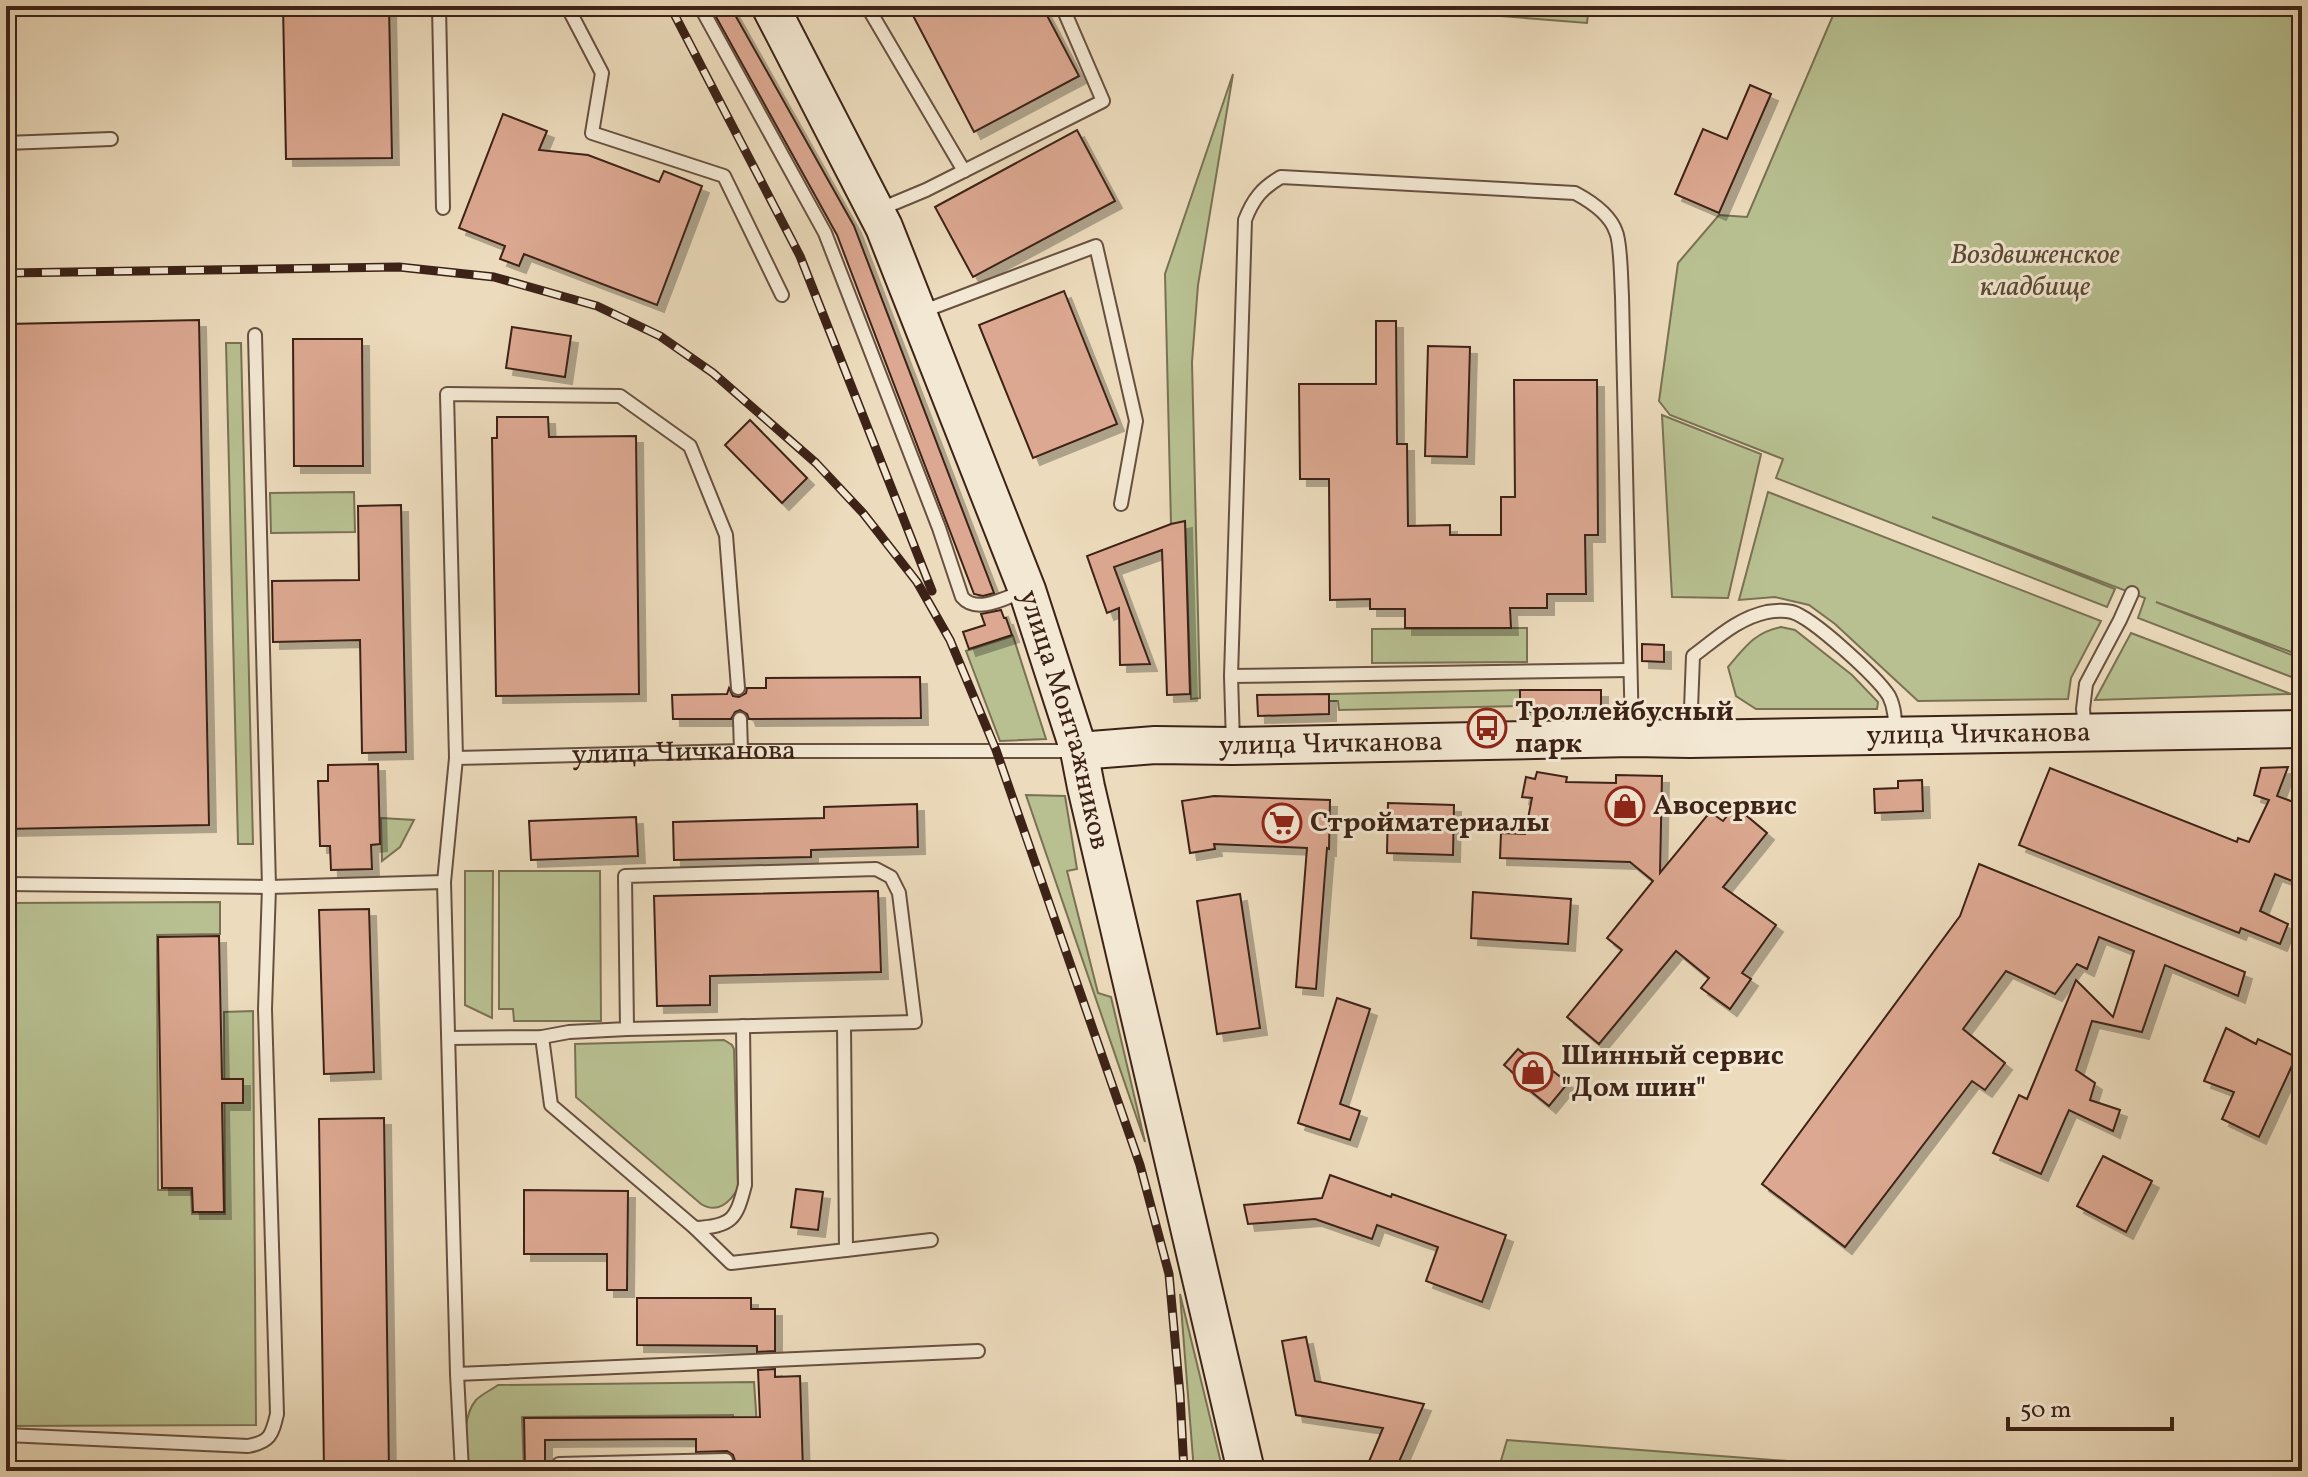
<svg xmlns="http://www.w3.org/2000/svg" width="2308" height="1477" viewBox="0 0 2308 1477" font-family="Vollkorn,serif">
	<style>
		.green { fill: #b8c091; stroke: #7a7154; stroke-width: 2 }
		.building { fill: #dca891; stroke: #3c2217; stroke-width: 2; filter: url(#shadow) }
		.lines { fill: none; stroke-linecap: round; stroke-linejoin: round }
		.service-casing { stroke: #685040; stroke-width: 16 }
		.secondary-casing { stroke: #3c2217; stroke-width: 40 }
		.service { stroke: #f3e8d3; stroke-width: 12 }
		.secondary { stroke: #f3e8d3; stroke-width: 36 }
		.rail-casing { stroke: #3c2217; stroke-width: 9 }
		.rail { stroke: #f3e8d3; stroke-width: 6; stroke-dasharray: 18; stroke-linecap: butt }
		.labels { text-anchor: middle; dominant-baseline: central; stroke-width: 6; stroke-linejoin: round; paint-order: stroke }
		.park-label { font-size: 28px; font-style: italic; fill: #5b4a36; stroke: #f3e8d3 }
		.poi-label { font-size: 28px; font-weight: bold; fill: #3c2217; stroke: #f3e8d3; text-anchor: start }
		.street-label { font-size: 28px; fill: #3c2217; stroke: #f3e8d3 }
	</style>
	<defs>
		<filter id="shadow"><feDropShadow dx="7" dy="7" stdDeviation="0" flood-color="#0004"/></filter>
	</defs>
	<rect width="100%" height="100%" fill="#ecdbbc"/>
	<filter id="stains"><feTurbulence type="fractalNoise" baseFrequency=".0025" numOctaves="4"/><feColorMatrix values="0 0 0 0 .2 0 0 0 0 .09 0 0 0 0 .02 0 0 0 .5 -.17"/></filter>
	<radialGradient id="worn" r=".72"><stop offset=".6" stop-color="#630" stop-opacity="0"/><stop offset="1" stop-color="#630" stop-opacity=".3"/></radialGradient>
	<g class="green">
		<polygon points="1376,6 1589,6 1587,23"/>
		<polygon points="1837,6 2302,6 2302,656 2156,602 2302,659 2302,681 2138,618 2145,598 1932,517 2115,589 2107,607 1776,478 1783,459 1670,415 1659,401 1678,263 1719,215 1747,217"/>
		<polygon points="1233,74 1198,285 1192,362 1200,698 1191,699 1185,522 1171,524 1165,274"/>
		<polygon points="226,343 241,343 253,844 238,844"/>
		<polygon points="1662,415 1761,454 1728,598 1672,597"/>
		<polygon points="354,492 355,532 271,533 270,493"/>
		<polygon points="1768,492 2101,621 2071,678 2068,699 1918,701 1835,624 1809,605 1775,597 1739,600"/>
		<path d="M1781,627L1795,630L1852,675L1878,702L1877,709H1756L1736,696L1728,667C1745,647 1755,632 1781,627Z"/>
		<polygon points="1527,628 1527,662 1372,663 1372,629"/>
		<polygon points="2131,633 2291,694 2095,700"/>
		<polygon points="1013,636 1046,739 1000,741 966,651"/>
		<polygon points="1520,690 1520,706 1339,710 1338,701 1329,701 1329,694"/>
		<polygon points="1026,795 1065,796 1077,869 1067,871 1098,993 1111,997 1145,1142"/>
		<polygon points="381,818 414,820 400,847 382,861"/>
		<polygon points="465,871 493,871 492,1018 465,1005"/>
		<polygon points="499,871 600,871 601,1021 514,1021 513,1009 499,1009"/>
		<polygon points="220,902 220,934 157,935 158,1190 191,1190 192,1214 225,1214 224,1012 253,1011 256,1425 6,1426 6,903"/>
		<path d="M724,1040L732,1045L734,1049L738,1188C730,1203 717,1214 701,1204L576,1097L575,1044Z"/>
		<polygon points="1180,1294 1223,1471 1194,1471"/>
		<path d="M754,1382L760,1470H735L733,1415L522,1417L524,1471H466C466,1449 461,1418 476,1400C482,1394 491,1390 498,1385Z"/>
		<polygon points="1507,1440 1840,1465 1840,1471 1498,1471"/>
	</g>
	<g class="building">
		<polygon points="283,6 389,6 392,158 286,159"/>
		<polygon points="710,6 730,6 854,226 994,593 983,596 974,594 837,235"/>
		<polygon points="908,6 1042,6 1079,76 974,132"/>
		<polygon points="1750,85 1771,94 1719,213 1675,194 1703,129 1727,139"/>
		<polygon points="503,114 547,131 539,150 588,155 659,182 664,171 702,186 657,305 524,254 519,266 500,259 505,246 459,228"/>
		<polygon points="1077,130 1115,201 973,277 935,207"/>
		<polygon points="1064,291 1117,424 1033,458 979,325"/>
		<polygon points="199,320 209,825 6,829 6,324"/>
		<polygon points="1376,321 1396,321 1397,444 1407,444 1408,526 1450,525 1450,535 1501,535 1501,497 1515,497 1514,380 1597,380 1598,535 1585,535 1586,594 1547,594 1547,608 1510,608 1511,628 1405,628 1405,609 1370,609 1370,599 1330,600 1329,479 1300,479 1299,384 1376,384"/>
		<polygon points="512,327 571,336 565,377 506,368"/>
		<polygon points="293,339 362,339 363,466 294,466"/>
		<polygon points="1428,346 1470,347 1467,457 1425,456"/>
		<polygon points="497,417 548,417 549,437 636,436 639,694 496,696 492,438 497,438"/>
		<polygon points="750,420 807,478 782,503 725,445"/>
		<polygon points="401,505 406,752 362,753 360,640 273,642 272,581 359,580 358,506"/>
		<polygon points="1185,521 1190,694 1167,695 1162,550 1114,567 1150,664 1120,665 1119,608 1107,613 1087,556 1171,524"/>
		<polygon points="1001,610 1004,618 1006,618 1012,635 969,649 963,632 985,625 981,614"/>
		<polygon points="1642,644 1664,645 1664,662 1642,661"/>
		<polygon points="920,677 921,718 749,719 747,714 740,710 735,712 731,719 673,719 672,695 727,694 729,688 733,696 739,697 746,693 747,688 766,688 766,678"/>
		<rect x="1520" y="690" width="81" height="22"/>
		<polygon points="1329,694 1329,714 1258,716 1257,695"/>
		<polygon points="378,764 380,844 371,845 372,869 331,870 330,846 320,846 318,781 328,781 328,765"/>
		<polygon points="2288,767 2277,796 2302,805 2302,885 2275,874 2260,911 2288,924 2280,944 2241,928 2239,933 2019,845 2050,768 2237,842 2238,838 2249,842 2269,800 2254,795 2261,768"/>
		<polygon points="1537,772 1567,777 1566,782 1616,783 1616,775 1662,776 1660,873 1710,812 1723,821 1735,806 1767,833 1723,887 1776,925 1742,973 1751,979 1730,1009 1701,988 1709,978 1676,951 1599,1044 1567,1017 1622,950 1607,938 1653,881 1630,862 1500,858 1501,833 1525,834 1532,798 1522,797 1526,777 1535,779"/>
		<polygon points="1922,780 1923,811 1875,813 1874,789 1898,788 1898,781"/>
		<polygon points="1214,796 1330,800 1329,849 1327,848 1316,989 1296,987 1307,848 1214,844 1215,849 1190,853 1182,801"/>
		<polygon points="1388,803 1454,805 1453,855 1387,853"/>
		<polygon points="917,804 918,847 811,850 811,857 674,860 673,822 824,818 824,807"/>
		<polygon points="636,817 638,856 531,860 529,821"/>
		<polygon points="1979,864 2245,972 2238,996 2165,965 2142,1032 2092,1021 2076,1070 2095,1083 2090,1100 2120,1110 2113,1131 2069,1110 2041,1174 1993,1153 2019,1095 2027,1099 2076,980 2113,1017 2134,951 2099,937 2087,969 2077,964 2055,994 2006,971 1963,1029 2005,1063 1985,1090 1972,1081 1845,1247 1762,1184 1960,916"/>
		<polygon points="878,891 881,972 710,976 710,1005 657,1006 654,896"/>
		<polygon points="1473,892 1571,899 1568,944 1471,938"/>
		<polygon points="1240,894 1260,1028 1217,1034 1197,901"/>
		<polygon points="369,909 374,1072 324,1074 319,910"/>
		<polygon points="219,936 222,1079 243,1079 243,1103 222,1103 224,1212 193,1212 192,1188 162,1188 158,937"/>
		<polygon points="1337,998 1370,1009 1340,1104 1360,1111 1350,1140 1298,1123"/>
		<polygon points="2226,1028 2256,1044 2258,1039 2296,1057 2259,1137 2222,1119 2234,1092 2204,1081"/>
		<polygon points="1518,1049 1536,1064 1539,1060 1568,1083 1549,1106 1518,1081 1520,1079 1504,1065"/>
		<polygon points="384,1118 389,1471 324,1471 319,1119"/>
		<polygon points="2103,1156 2152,1181 2126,1232 2077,1206"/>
		<polygon points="1330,1175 1391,1197 1392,1194 1506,1235 1482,1302 1426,1281 1438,1247 1377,1225 1372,1239 1315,1219 1248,1224 1244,1205 1322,1198"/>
		<polygon points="796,1189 823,1192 818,1230 791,1227"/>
		<polygon points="524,1190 628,1191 627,1290 607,1290 607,1254 524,1254"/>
		<polygon points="637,1298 751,1298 751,1309 775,1309 775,1351 757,1352 757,1346 637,1345"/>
		<polygon points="1306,1337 1315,1381 1424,1404 1395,1471 1365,1471 1383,1428 1296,1415 1282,1341"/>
		<polygon points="775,1369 775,1377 800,1376 803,1471 696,1471 727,1469 731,1467 735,1461 733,1455 727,1451 696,1452 696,1439 545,1440 545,1471 525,1471 524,1418 760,1417 758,1370"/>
	</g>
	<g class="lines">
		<defs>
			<g id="service">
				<polyline points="439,6 443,208"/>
				<polyline points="567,6 602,73 592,133 724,176 782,295"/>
				<path d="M700,6L825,233L939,528L962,597C977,615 1006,597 1024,591"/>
				<polyline points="867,6 964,171"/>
				<polyline points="6,143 111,139"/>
				<polyline points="878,210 926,190 1103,101 1062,6"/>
				<polyline points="921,312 1096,246 1136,421 1121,504"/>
				<polyline points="1231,676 1630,670"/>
				<polyline points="740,719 741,751"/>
				<polyline points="2085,729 2083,709 2086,684 2120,620 2132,593"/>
				<path d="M1690,735L1693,656C1716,639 1738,618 1767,612C1773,611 1785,610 1792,612C1813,618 1877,677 1889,696C1895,708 1895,720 1895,732"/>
				<path d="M1233,744L1231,676L1245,220C1253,199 1262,188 1281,177L1575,193C1590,201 1610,214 1616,232C1621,243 1621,281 1622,296L1632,734"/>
				<path id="s1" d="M456,758L741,751H1077"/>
				<polyline points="6,884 269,887 444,882"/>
				<path d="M542,1037L551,1105L695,1228C732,1226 736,1220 745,1185L743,1026"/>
				<polyline points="449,1038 542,1037 569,1032 627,1029 915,1022 899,893 891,877 876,869 625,876 627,1029"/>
				<polyline points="695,1228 731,1263 846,1250 844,1024"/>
				<polyline points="846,1250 931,1240"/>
				<polyline points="457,1374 978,1351"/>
				<path d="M6,1435L248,1446C270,1442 272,1435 277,1414L265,1009L269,887L255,335"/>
				<polyline points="559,1464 726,1460"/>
				<polyline points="462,1471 457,1374 444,882 456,758 447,394 620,396 690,446 726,535 738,688"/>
			</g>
			<g id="secondary">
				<path id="s2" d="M770,6L884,227L1027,590L1079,751L1086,787L1246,1471"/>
				<path id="s3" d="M1079,751L1155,745L1233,746L1632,738L1690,739L2302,729"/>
			</g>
		</defs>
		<use href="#service" class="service-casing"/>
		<use href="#secondary" class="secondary-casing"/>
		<use href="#service" class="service"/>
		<use href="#secondary" class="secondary"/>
		<defs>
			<g id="rail">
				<polyline points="670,6 800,256 932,591"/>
				<polyline points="6,273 399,267 494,277 597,306 660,336 713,373 816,463 863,513 917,582 950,640 996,750 1140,1165 1169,1274 1180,1395 1184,1471"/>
			</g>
		</defs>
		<use href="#rail" class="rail-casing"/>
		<use href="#rail" class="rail"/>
	</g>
	<defs>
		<symbol id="bus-ring" viewBox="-11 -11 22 22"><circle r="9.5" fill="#f3e8d3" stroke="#8f2418" stroke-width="1.5"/><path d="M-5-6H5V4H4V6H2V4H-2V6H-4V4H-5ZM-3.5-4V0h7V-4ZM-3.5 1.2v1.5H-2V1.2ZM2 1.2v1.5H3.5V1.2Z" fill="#8f2418"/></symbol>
		<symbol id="shop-ring" viewBox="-11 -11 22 22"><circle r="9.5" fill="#f3e8d3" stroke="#8f2418" stroke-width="1.5"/><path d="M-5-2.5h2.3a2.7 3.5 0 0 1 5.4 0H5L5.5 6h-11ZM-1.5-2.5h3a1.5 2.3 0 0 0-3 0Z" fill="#8f2418"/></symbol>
		<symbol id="supermarket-ring" viewBox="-11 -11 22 22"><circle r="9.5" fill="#f3e8d3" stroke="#8f2418" stroke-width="1.5"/><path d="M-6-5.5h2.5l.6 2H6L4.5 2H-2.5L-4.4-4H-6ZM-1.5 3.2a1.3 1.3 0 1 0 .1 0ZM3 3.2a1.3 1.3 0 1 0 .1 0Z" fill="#8f2418"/></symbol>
	</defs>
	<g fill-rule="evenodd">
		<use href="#bus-ring" x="1465" y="706" width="44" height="44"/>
		<use href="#shop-ring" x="1603" y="784" width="44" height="44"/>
		<use href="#supermarket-ring" x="1260" y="801" width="44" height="44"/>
		<use href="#shop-ring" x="1511" y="1050" width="44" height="44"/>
	</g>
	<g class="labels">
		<g class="park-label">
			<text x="2035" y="255">Воздвиженское<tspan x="2035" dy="32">кладбище</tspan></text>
		</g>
		<g class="poi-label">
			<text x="1515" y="712">Троллейбусный<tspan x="1515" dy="32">парк</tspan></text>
			<text x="1653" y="806">Авосервис</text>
			<text x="1310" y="823">Стройматериалы</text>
			<text x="1561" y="1056">Шинный сервис<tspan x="1561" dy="32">"Дом шин"</tspan></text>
		</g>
		<g class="street-label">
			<text stroke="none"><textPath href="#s2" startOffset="774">улица Монтажников</textPath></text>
			<text stroke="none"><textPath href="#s3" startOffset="900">улица Чичканова</textPath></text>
			<text stroke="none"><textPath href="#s3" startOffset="252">улица Чичканова</textPath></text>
			<text stroke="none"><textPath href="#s1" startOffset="228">улица Чичканова</textPath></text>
		</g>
	</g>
	<rect width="2308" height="1477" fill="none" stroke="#ecdbbc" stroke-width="32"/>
	<rect x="8" y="8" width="2292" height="1461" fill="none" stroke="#3c2217" stroke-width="4"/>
	<rect x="16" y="16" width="2276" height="1445" fill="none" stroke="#3c2217" stroke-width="2"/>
	<path d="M2008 1417v12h164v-12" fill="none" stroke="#3c2217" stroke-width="4"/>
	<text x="2020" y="1417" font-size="24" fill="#3c2217" stroke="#f3e8d3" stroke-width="6" paint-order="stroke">50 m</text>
	<rect width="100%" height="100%" filter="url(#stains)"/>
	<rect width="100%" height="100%" fill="url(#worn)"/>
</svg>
